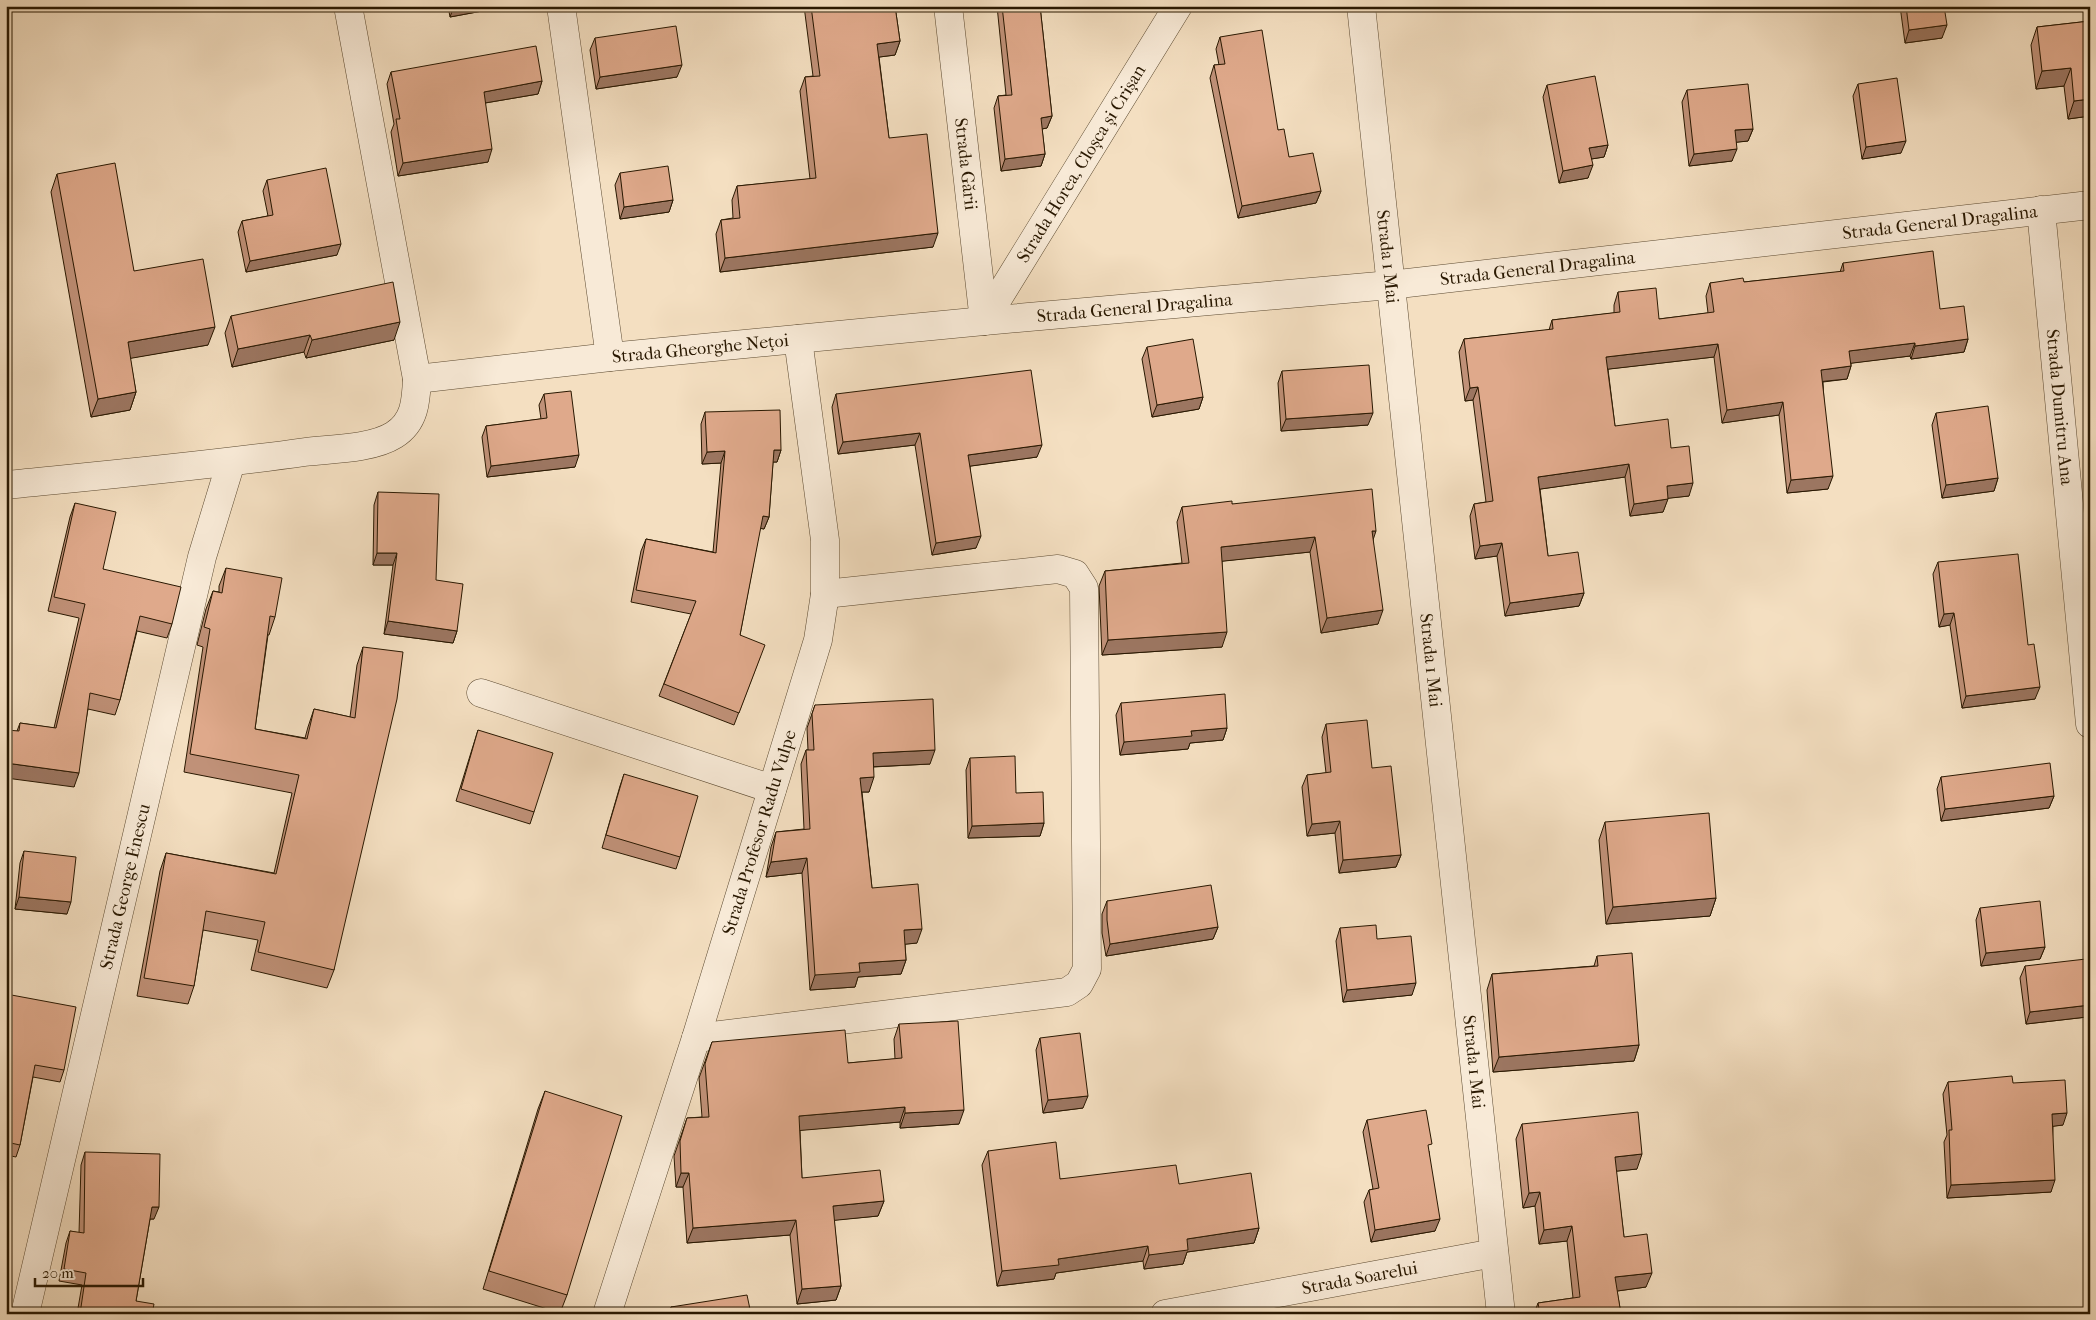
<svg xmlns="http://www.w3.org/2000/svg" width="2096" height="1320" viewBox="0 0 2096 1320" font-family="'IM FELL French Canon',serif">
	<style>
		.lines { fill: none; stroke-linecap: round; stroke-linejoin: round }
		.minor-casing { stroke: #5c4a31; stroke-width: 29 }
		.minor { stroke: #f8ead7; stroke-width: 28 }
		.wall { fill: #c09178; stroke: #291801 }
		.shaded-wall { fill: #9c7661; stroke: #291801 }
		.building { fill: #dfa98b; stroke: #291801 }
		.labels { text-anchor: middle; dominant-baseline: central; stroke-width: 5; stroke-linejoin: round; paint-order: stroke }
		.street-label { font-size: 18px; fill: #291801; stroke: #f8ead7 }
	</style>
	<rect width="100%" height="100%" fill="#f4dfc1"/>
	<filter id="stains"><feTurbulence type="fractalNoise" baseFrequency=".004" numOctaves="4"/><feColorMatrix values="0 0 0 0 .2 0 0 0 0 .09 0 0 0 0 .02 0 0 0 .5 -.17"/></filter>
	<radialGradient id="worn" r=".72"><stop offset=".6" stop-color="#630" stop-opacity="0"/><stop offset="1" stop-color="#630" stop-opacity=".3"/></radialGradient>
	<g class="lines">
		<defs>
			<g id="minor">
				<polyline points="561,6 610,357"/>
				<path id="s1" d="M948,6L984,321"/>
				<path id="s2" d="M1361,6L1501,1314"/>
				<path id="s3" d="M2041,210L2090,724"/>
				<path id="s4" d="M984,321L1178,6"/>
				<path id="s5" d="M417,379L610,357L984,321L1390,285L2090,205"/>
				<path d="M6,485C106,475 206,466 305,452C330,449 372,449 394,435C415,422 416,401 417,379L348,6"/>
				<polyline points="481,693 772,789"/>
				<polyline points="696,1038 1067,992 1079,984 1087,969 1084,588 1075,574 1058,569 825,594"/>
				<path id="s6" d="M25,1314L202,557L231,462"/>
				<path id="s7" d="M607,1314L696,1038L818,640L825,594V540L798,339"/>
				<path id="s8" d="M1165,1314L1494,1253"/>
			</g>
		</defs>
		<use href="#minor" class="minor-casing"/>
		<use href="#minor" class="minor"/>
	</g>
	<g class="wall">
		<polygon points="448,6 509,6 450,17"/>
		<polygon points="804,6 895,6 900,41 895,55 879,57 889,138 933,247 720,272 716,234 721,220 733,218 732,200 737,186 810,179 800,91 805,77 813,76"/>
		<polygon points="997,6 1040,6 1052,116 1047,128 1042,129 1045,154 1041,166 1001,171 994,108 998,96 1006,95"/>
		<polygon points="1900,6 1944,6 1942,38 1905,43"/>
		<polygon points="2090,21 2090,116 2068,119 2064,86 2036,89 2031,45 2037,27"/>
		<polygon points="1220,37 1278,130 1289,157 1321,191 1316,203 1238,218 1210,78 1214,65 1219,65 1216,49"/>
		<polygon points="595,38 677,77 596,89 590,50"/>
		<polygon points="391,72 542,81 538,94 485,103 488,162 398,176 391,132 394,124 387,84"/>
		<polygon points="1858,84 1901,153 1862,159 1853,96"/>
		<polygon points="1547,85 1608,145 1604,157 1591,159 1588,178 1559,183 1543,97"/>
		<polygon points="1687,90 1753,129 1748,141 1736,142 1732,161 1689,166 1682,102"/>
		<polygon points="620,173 673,200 669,212 620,219 615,185"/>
		<polygon points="57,174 134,271 208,345 130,358 136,392 130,410 91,417 51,192"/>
		<polygon points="267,180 337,255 246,272 238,232 242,221 268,216 263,191"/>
		<polygon points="1843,263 1940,309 1968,339 1964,352 1911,359 1910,356 1851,363 1851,366 1847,379 1823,382 1828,489 1787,493 1779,415 1722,423 1714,357 1608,369 1615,426 1671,448 1689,496 1668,498 1663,512 1630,516 1625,477 1540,489 1548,556 1584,593 1579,606 1505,616 1497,556 1475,559 1470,516 1474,504 1486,502 1473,400 1465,401 1459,352 1464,339 1549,330 1552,320 1614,313 1614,305 1618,292 1659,319 1708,313 1706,296 1710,283 1744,282 1840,272"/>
		<polygon points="231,316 394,340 306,358 304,352 232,367 225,333"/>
		<polygon points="1147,347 1203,397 1199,409 1152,417 1142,359"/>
		<polygon points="1282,371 1368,425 1281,431 1278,383"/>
		<polygon points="544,394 575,467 487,477 482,437 486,426 541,419 539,405"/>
		<polygon points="836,394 1037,457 970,466 976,548 932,555 915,445 838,454 832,407"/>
		<polygon points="705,412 781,450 777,462 773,462 769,517 764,529 760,528 740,635 760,657 734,725 659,696 691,614 631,602 641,551 646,539 713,552 721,463 702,464 701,424"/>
		<polygon points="1936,413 1998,478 1994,491 1942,498 1932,425"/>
		<polygon points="378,492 457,631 453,643 384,634 393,565 373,565 374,505"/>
		<polygon points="75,503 103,569 172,624 167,638 137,631 120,700 115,715 88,709 74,787 17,731 20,723 54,728 79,618 48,611 70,517"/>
		<polygon points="1232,504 1373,539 1378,624 1321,633 1310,552 1222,561 1222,647 1102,655 1099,586 1105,571 1182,563 1177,522 1182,507"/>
		<polygon points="1938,562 2028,645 2035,699 1962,708 1950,625 1939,627 1933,574"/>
		<polygon points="226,568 275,617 269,635 268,635 255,729 305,738 308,727 314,709 350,717 357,665 363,647 334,970 327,988 251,970 258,940 203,930 194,986 188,1004 137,996 160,871 166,853 274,873 292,793 184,772 203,647 197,645 206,609 213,591 219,592 219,586"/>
		<polygon points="1121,703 1227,728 1223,740 1190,743 1188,749 1120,755 1116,715"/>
		<polygon points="815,705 930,764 873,767 869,792 862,792 872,888 917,943 905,944 906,960 901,974 858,977 855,987 810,990 802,873 766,877 771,847 776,832 804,829 801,764 806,750 808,750 807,728"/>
		<polygon points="1326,724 1372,768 1401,855 1396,867 1339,873 1335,833 1307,836 1302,787 1307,775 1326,773 1322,737"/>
		<polygon points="478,730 534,812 530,824 456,801"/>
		<polygon points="970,758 1016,793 1044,823 1040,836 968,838 966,770"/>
		<polygon points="624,774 680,857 676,869 602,848 620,786"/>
		<polygon points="1941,777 2054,796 2049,808 1941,821 1937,789"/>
		<polygon points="1605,822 1716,898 1710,916 1606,924 1599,840"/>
		<polygon points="24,851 67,914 15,909 20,863"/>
		<polygon points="1107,901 1218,927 1213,939 1106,956 1102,933 1102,914"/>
		<polygon points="1980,908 2045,947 2040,959 1981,966 1976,920"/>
		<polygon points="1340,928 1377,939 1412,995 1343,1002 1336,941"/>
		<polygon points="1597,956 1639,1045 1634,1061 1493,1072 1487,990 1492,974 1594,966"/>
		<polygon points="2025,966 2090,988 2090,1010 2087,1017 2026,1024 2020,978"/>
		<polygon points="6,994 64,1070 60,1082 33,1077 20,1145 16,1157 6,1155"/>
		<polygon points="899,1024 959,1124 900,1128 900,1122 800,1130 802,1178 884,1201 878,1216 834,1220 841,1286 836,1300 797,1304 790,1235 687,1243 683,1187 676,1187 674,1156 687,1118 702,1117 699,1078 712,1042 848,1063 895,1059 894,1039"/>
		<polygon points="1040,1038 1083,1108 1043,1113 1036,1050"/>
		<polygon points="1948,1082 2013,1083 2063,1125 2053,1126 2051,1192 1947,1198 1944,1142 1947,1135 1943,1094"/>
		<polygon points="545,1091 567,1295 560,1313 483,1289 538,1109"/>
		<polygon points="1367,1120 1429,1151 1435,1231 1371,1242 1364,1202 1369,1190 1373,1189 1363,1132"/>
		<polygon points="1522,1124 1637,1169 1616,1171 1624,1237 1646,1287 1617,1291 1621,1314 1534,1314 1538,1303 1573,1298 1567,1241 1539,1244 1535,1206 1523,1208 1516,1139"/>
		<polygon points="988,1151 1060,1179 1179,1184 1259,1228 1254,1243 1187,1252 1183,1264 1144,1269 1143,1261 1056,1273 1054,1279 997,1286 982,1165"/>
		<polygon points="85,1152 154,1219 150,1219 136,1301 152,1314 77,1314 82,1285 59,1281 66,1243 70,1231 79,1233 81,1165"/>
		<polygon points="671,1307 751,1314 668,1314"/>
	</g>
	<g class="shaded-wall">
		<polygon points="383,6 392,6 382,8"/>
		<polygon points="454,6 509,6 450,17"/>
		<polygon points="1947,25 1942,38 1905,43 1909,30"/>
		<polygon points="900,41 895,55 872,58 877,44"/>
		<polygon points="682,65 677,77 596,89 600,77"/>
		<polygon points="2071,68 2064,86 2036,89 2042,71"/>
		<polygon points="542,81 538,94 479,104 484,92"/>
		<polygon points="2090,99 2090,116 2068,119 2074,101"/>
		<polygon points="1052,116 1047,128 1036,130 1041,118"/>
		<polygon points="1753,129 1748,141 1730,143 1735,130"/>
		<polygon points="1906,141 1901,153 1862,159 1866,147"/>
		<polygon points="1608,145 1604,157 1585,160 1589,148"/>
		<polygon points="492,149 488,162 398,176 403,163"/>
		<polygon points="1737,149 1732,161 1689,166 1694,154"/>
		<polygon points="1045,154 1041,166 1001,171 1005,159"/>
		<polygon points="1593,165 1588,178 1559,183 1563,171"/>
		<polygon points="1321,191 1316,203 1238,218 1242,206"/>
		<polygon points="673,200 669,212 620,219 624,207"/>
		<polygon points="938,233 933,247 720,272 725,258"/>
		<polygon points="341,244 337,255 246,272 250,261"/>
		<polygon points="400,322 394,340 306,358 312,340"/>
		<polygon points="215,327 208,345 121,360 128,342"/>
		<polygon points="310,335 304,352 232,367 238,349"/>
		<polygon points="1968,339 1964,352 1911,359 1915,346"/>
		<polygon points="1915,343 1910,356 1845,364 1849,351"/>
		<polygon points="1718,344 1714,357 1601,370 1606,357"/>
		<polygon points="1851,366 1847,379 1817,382 1821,370"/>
		<polygon points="1478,387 1473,400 1465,401 1470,388"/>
		<polygon points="136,392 130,410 91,417 98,399"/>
		<polygon points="1203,397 1199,409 1152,417 1157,405"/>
		<polygon points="1783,402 1779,415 1722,423 1727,410"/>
		<polygon points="1373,413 1368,425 1281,431 1286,419"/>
		<polygon points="920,433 915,445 838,454 843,442"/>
		<polygon points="1042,445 1037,457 964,467 968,455"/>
		<polygon points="774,450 781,450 777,462 770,462"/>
		<polygon points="725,451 721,463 702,464 707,452"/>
		<polygon points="579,455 575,467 487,477 491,466"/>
		<polygon points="1629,464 1625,477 1534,490 1538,477"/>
		<polygon points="1833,476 1828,489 1787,493 1791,480"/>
		<polygon points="1998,478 1994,491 1942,498 1946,485"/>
		<polygon points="1693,483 1689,496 1662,499 1667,486"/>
		<polygon points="1668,499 1663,512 1630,516 1634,504"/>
		<polygon points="763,516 769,517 764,529 758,528"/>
		<polygon points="1372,531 1376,531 1371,546"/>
		<polygon points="981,536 976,548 932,555 936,543"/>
		<polygon points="1315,537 1310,552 1215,562 1221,547"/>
		<polygon points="1502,543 1497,556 1475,559 1480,546"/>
		<polygon points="377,553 397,553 393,565 373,565"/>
		<polygon points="1584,593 1579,606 1505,616 1510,603"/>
		<polygon points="1383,610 1378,624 1321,633 1327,618"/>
		<polygon points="1954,613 1950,625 1939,627 1944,614"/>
		<polygon points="388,621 457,631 453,643 384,634"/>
		<polygon points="1227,632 1222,647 1102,655 1108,640"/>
		<polygon points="2040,687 2035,699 1962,708 1966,696"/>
		<polygon points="1227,728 1223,740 1190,743 1188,749 1120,755 1124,742 1191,731"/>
		<polygon points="935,750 930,764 868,767 873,753"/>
		<polygon points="6,763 79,773 74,787 6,778"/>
		<polygon points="874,777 869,792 855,792 860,778"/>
		<polygon points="2054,796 2049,808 1941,821 1945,809"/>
		<polygon points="1340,821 1335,833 1307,836 1312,824"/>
		<polygon points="1044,823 1040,836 968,838 972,826"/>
		<polygon points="1401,855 1396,867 1339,873 1343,860"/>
		<polygon points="807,858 802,873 766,877 771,862"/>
		<polygon points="19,897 71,902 67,914 15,909"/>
		<polygon points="1716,898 1710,916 1606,924 1613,907"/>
		<polygon points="1218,927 1213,939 1106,956 1110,944"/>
		<polygon points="922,929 917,943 898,945 904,930"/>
		<polygon points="2045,947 2040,959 1981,966 1986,953"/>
		<polygon points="906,960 901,974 858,977 855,987 810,990 815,975 859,963"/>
		<polygon points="1416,983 1412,995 1343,1002 1347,990"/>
		<polygon points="2090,1005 2090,1010 2087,1017 2026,1024 2030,1012"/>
		<polygon points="1639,1045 1634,1061 1493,1072 1499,1057"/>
		<polygon points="1088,1096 1083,1108 1043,1113 1048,1100"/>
		<polygon points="905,1107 900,1122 794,1131 799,1116"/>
		<polygon points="964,1110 959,1124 900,1128 905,1113"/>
		<polygon points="2067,1113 2063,1125 2048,1127 2052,1114"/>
		<polygon points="1642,1154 1637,1169 1609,1172 1615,1157"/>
		<polygon points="681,1173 689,1173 683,1187 676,1187"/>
		<polygon points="2055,1180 2051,1192 1947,1198 1951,1185"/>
		<polygon points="1540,1192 1535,1206 1523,1208 1529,1193"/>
		<polygon points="884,1201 878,1216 828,1221 833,1206"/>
		<polygon points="152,1207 159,1207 154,1219 148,1219"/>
		<polygon points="1440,1219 1435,1231 1371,1242 1375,1230"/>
		<polygon points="796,1220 790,1235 687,1243 693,1228"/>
		<polygon points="1572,1226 1567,1241 1539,1244 1544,1230"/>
		<polygon points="1259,1228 1254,1243 1187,1252 1183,1264 1144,1269 1149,1255 1187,1239"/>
		<polygon points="1148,1246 1143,1261 1056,1273 1054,1279 997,1286 1002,1271 1058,1259"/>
		<polygon points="1652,1273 1646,1287 1610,1292 1615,1277"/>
		<polygon points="841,1286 836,1300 797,1304 802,1289"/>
	</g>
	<g class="building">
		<polygon points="811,6 895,6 900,41 877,44 889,138 927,134 938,233 725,258 721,220 740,218 737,186 816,178 805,77 820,76"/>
		<polygon points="1002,6 1040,6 1052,116 1041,118 1045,154 1005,159 998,96 1012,95"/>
		<polygon points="1906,6 1944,6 1947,25 1909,30"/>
		<polygon points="2090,21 2090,99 2074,101 2071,68 2042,71 2037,27"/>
		<polygon points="676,26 682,65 600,77 595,38"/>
		<polygon points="1262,30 1278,130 1284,129 1289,157 1313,153 1321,191 1242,206 1214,65 1225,64 1220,37"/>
		<polygon points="536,46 542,81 484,92 492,149 403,163 396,119 400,119 391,72"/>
		<polygon points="1595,76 1608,145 1589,148 1593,165 1563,171 1547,85"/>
		<polygon points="1897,78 1906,141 1866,147 1858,84"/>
		<polygon points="1748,84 1753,129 1735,130 1737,149 1694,154 1687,90"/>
		<polygon points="115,163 134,271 203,259 215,327 128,342 136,392 98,399 57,174"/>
		<polygon points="668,166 673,200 624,207 620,173"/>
		<polygon points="326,168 341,244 250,261 242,221 273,215 267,180"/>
		<polygon points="1933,251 1940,309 1964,306 1968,339 1915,346 1915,343 1849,351 1851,366 1821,370 1833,476 1791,480 1783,402 1727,410 1718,344 1606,357 1615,426 1668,419 1671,448 1689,446 1693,483 1667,486 1668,499 1634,504 1629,464 1538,477 1548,556 1578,552 1584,593 1510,603 1502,543 1480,546 1474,504 1493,501 1478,387 1470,388 1464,339 1553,329 1552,320 1620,312 1618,292 1656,288 1659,319 1714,312 1710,283 1743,278 1744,282 1844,271 1843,263"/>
		<polygon points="393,282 400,322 312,340 310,335 238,349 231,316"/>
		<polygon points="1193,339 1203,397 1157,405 1147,347"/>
		<polygon points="1369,365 1373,413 1286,419 1282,371"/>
		<polygon points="1031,370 1042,445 968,455 981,536 936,543 920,433 843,442 836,394"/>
		<polygon points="571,391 579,455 491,466 486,426 547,418 544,394"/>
		<polygon points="1988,406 1998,478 1946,485 1936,413"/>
		<polygon points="780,410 781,450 774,450 769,517 763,516 740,635 765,645 739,713 664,684 696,601 636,590 646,539 716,553 725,451 707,452 705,412"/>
		<polygon points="1372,489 1376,531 1372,531 1383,610 1327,618 1315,537 1221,547 1227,632 1108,640 1105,571 1189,563 1182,507 1232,501 1232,504"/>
		<polygon points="378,492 439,494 436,580 463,584 457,631 388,621 397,553 377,553"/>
		<polygon points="75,503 116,512 103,569 181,587 172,624 140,616 120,700 90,693 79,773 6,763 6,730 19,731 20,723 56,728 85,604 54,597"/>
		<polygon points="2018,554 2028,645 2034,644 2040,687 1966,696 1954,613 1944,614 1938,562"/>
		<polygon points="226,568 282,578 275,617 270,616 255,729 307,739 314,709 355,718 363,647 403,652 397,699 334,970 258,952 265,922 206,911 194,986 144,978 166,853 276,874 299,775 190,754 210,629 204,627 213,591 222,593"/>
		<polygon points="6,586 10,587 6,628"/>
		<polygon points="1225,694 1227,728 1191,731 1192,736 1124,742 1121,703"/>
		<polygon points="933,699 935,750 873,753 874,777 860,778 872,888 918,884 922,929 904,930 906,960 859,963 860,972 815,975 807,858 771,862 776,832 810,829 806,750 814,750 812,714 815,705"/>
		<polygon points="1367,720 1372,768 1391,766 1401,855 1343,860 1340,821 1312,824 1307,775 1331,772 1326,724"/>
		<polygon points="478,730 553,753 534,812 461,789"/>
		<polygon points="1015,756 1016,793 1043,792 1044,823 972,826 970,758"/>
		<polygon points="2050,763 2054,796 1945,809 1941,777"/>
		<polygon points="624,774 698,796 680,857 606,835"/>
		<polygon points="1709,813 1716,898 1613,907 1605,822"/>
		<polygon points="24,851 76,857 71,902 19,897"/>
		<polygon points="1211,885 1218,927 1110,944 1107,920 1107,901"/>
		<polygon points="2040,901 2045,947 1986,953 1980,908"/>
		<polygon points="1376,925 1377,939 1411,936 1416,983 1347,990 1340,928"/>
		<polygon points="1632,953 1639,1045 1499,1057 1492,974 1598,966 1597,956"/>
		<polygon points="2086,959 2090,988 2090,1005 2030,1012 2025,966"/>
		<polygon points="6,994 76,1007 64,1070 35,1065 20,1145 6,1142"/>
		<polygon points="958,1021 964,1110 905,1113 905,1107 799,1116 802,1178 880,1170 884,1201 833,1206 841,1286 802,1289 796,1220 693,1228 689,1173 681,1173 680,1141 687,1118 709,1117 705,1064 712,1042 845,1030 848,1063 902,1058 899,1024"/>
		<polygon points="1080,1033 1088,1096 1048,1100 1040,1038"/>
		<polygon points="2012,1076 2013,1083 2065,1080 2067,1113 2052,1114 2055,1180 1951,1185 1949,1130 1952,1130 1948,1082"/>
		<polygon points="545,1091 622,1116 567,1295 489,1271"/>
		<polygon points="1426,1110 1432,1144 1428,1145 1440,1219 1375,1230 1369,1190 1379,1188 1367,1120"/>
		<polygon points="1638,1112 1642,1154 1615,1157 1624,1237 1647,1234 1652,1273 1615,1277 1621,1314 1540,1314 1538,1303 1580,1297 1572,1226 1544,1230 1540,1192 1529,1193 1522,1124"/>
		<polygon points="1056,1142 1060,1179 1176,1165 1179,1184 1251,1173 1259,1228 1187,1239 1188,1250 1149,1255 1148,1246 1058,1259 1059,1265 1002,1271 988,1151"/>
		<polygon points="85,1152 160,1154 159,1207 152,1207 136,1301 154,1304 152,1314 80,1314 86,1273 64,1269 70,1231 84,1233"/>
		<polygon points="747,1295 751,1314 672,1314 671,1307"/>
	</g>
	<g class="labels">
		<g class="street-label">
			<text stroke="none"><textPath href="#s1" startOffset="159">Strada Gării</textPath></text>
			<text stroke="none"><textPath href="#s4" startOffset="185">Strada Horea, Cloșca și Crișan</textPath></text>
			<text stroke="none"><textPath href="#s5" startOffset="1531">Strada General Dragalina</textPath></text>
			<text stroke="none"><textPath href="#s2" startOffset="252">Strada 1 Mai</textPath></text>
			<text stroke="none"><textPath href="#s5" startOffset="1126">Strada General Dragalina</textPath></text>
			<text stroke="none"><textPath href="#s5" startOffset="721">Strada General Dragalina</textPath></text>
			<text stroke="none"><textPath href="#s5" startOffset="285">Strada Gheorghe Nețoi</textPath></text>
			<text stroke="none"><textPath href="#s3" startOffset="198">Strada Dumitru Ana</textPath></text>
			<text stroke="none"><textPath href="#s2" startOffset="658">Strada 1 Mai</textPath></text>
			<text stroke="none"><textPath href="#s7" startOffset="505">Strada Profesor Radu Vulpe</textPath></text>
			<text stroke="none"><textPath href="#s6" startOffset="439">Strada George Enescu</textPath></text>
			<text stroke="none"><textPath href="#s2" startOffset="1062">Strada 1 Mai</textPath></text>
			<text stroke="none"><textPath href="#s8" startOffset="198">Strada Soarelui</textPath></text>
		</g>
	</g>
	<rect width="2096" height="1320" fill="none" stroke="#f4dfc1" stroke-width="25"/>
	<rect x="8" y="8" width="2081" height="1305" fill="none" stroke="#291801" stroke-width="2.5"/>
	<rect x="12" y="12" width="2071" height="1295" fill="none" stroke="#291801"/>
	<path d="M35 1278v8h108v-8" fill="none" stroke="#291801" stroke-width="2.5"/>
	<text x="42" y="1278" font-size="15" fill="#291801" stroke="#f8ead7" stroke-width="4" paint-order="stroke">20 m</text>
	<rect width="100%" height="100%" filter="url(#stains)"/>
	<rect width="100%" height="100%" fill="url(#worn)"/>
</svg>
